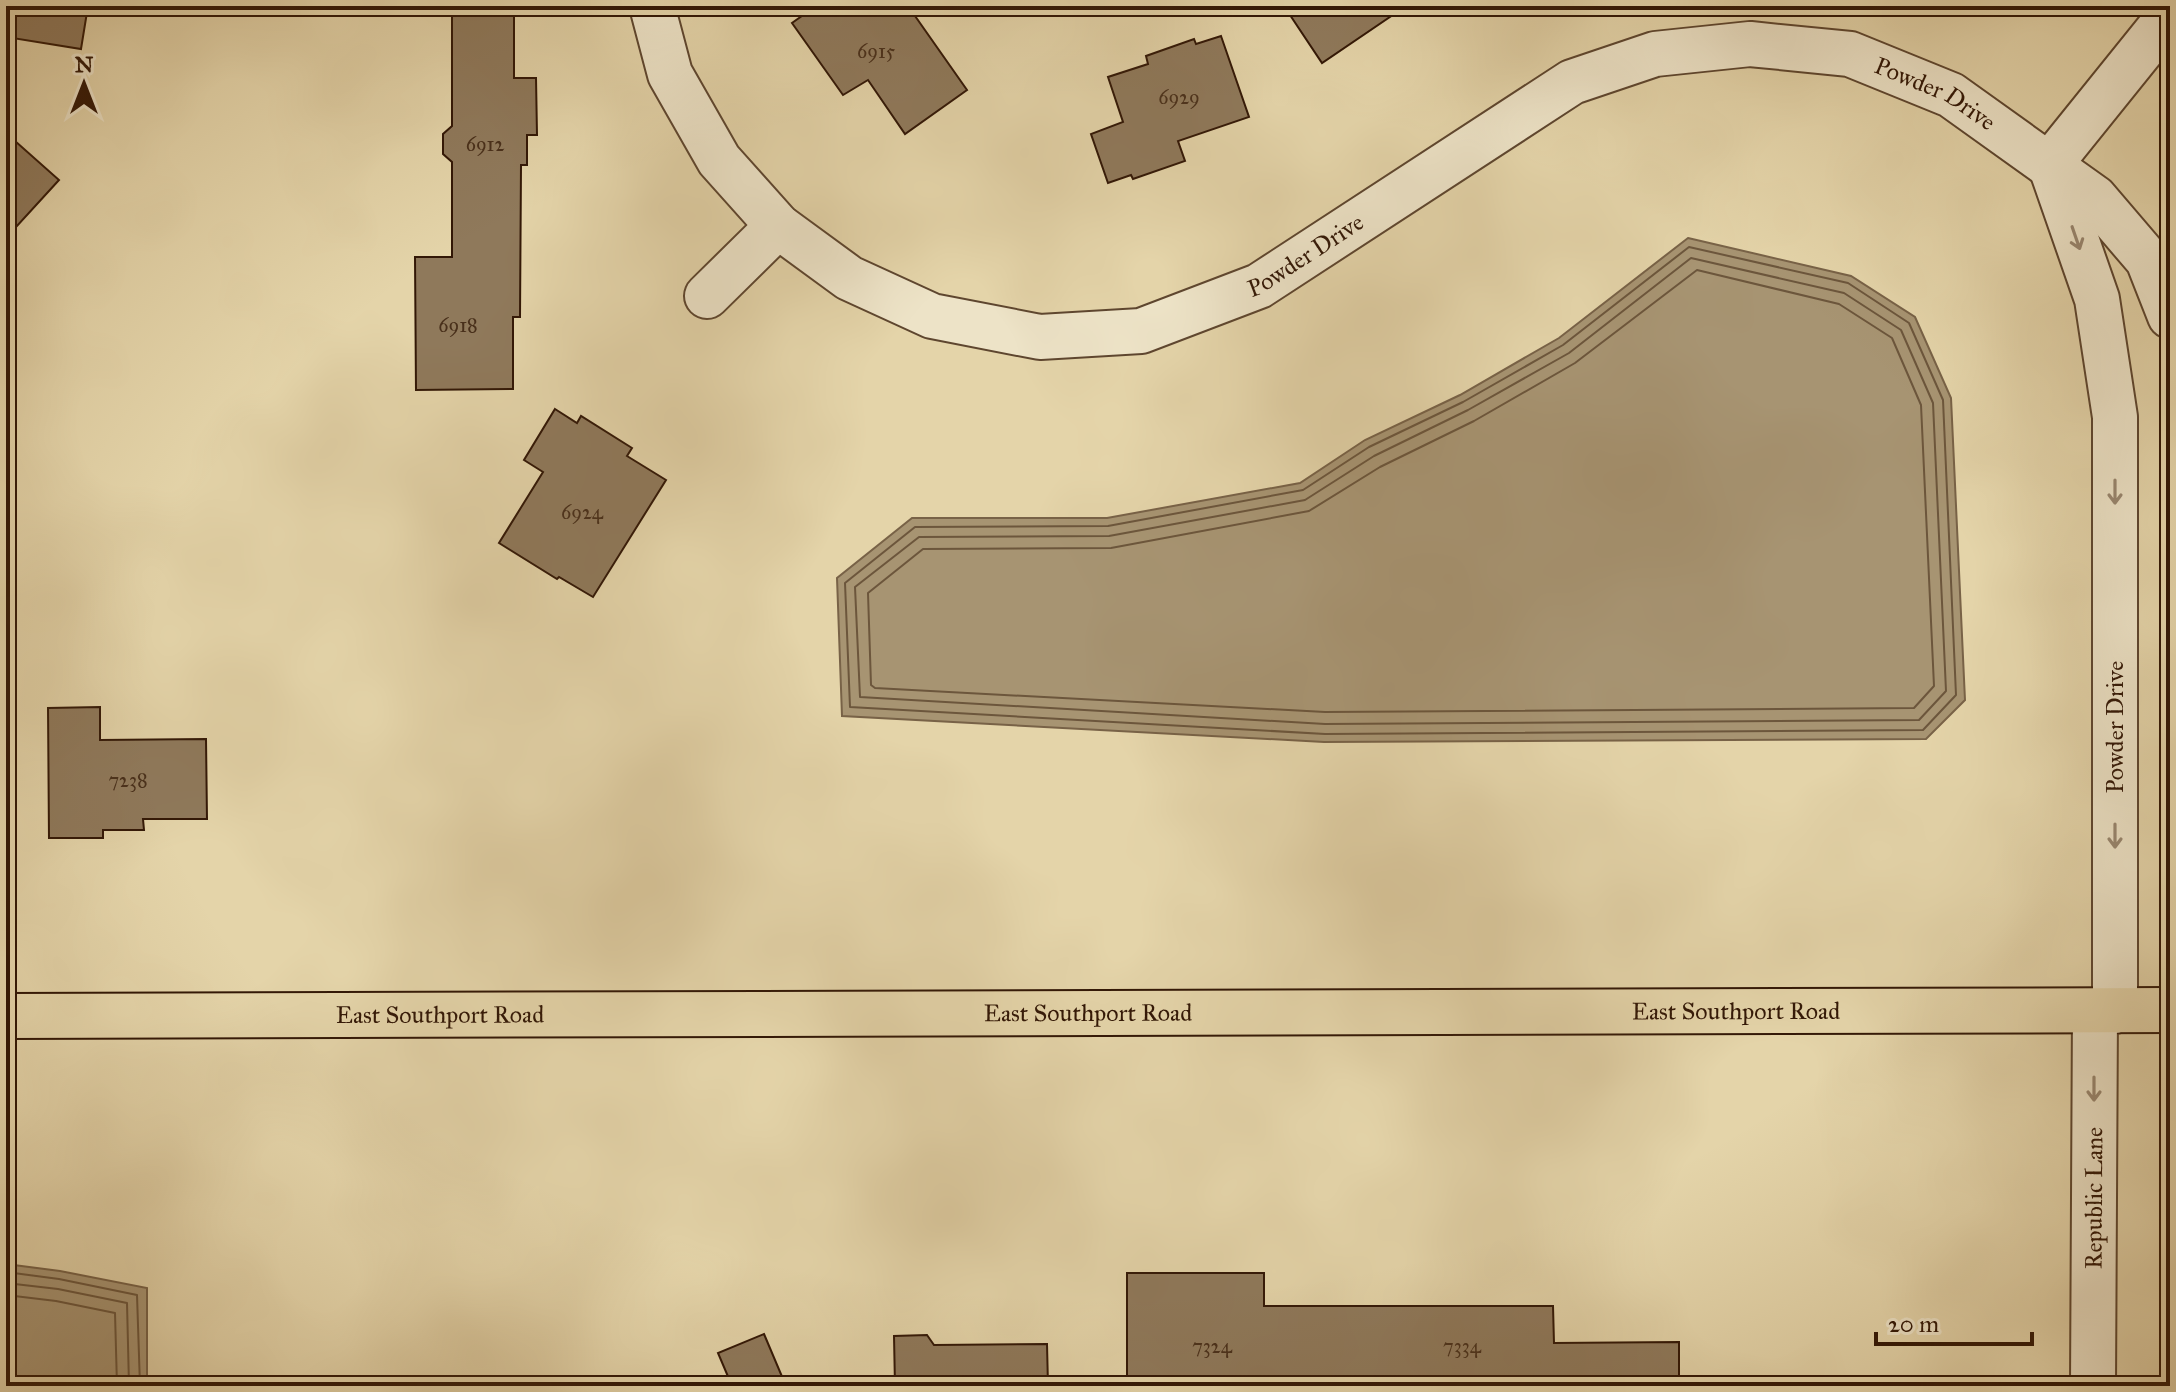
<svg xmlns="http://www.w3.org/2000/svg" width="2176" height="1392" viewBox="0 0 2176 1392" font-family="'IM FELL Great Primer',serif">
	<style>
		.water { fill: #a79472; stroke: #786247; stroke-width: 2 }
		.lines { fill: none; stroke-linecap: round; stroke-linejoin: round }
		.shore { stroke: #6c563c; stroke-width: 2 }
		.building { fill: #8f795b; stroke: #321706; stroke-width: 2 }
		.minor-casing { stroke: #5e462f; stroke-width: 48 }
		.major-casing { stroke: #321706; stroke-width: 48 }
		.minor { stroke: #ede3c7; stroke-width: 44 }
		.major { stroke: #e4d4a9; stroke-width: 44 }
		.oneway { stroke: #998770 }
		.labels { text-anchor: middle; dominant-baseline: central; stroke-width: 8; stroke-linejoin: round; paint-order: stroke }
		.number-label { font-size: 20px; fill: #49301b }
		.street-label { font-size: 24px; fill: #321706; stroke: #ede3c7 }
	</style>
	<rect width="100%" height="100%" fill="#e4d4a9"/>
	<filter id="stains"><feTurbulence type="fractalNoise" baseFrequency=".0025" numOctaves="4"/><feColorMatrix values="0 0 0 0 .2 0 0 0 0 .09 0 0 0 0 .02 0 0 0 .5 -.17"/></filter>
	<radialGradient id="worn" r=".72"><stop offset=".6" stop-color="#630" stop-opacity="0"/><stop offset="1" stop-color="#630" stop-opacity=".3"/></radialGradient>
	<g class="water">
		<polygon points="1688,238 1851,276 1915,317 1951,398 1965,700 1926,739 1324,742 842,716 837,578 912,518 1107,518 1300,483 1365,440 1460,395 1559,338"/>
		<polygon points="6,1264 60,1271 147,1288 147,1386 6,1386"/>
	</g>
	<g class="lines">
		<g class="shore">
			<polygon points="1689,247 1848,283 1909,323 1943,400 1956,695 1923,730 1325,734 850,707 845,583 915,527 1108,526 1303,490 1369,447 1463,402 1563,345"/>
			<polygon points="1691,258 1844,293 1901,330 1933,403 1946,691 1919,720 1325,724 860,697 855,587 919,537 1109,536 1305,500 1374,456 1468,410 1569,353"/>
			<polygon points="1697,270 1839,304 1892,338 1921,405 1934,686 1914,708 1325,712 875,688 871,685 868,593 923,549 1111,548 1309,511 1380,467 1474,421 1575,363"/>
			<polyline points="6,1272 59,1279 137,1295 140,1386"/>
			<polyline points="6,1283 58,1289 127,1303 129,1386"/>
			<polyline points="6,1295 56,1301 115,1313 117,1386"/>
		</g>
	</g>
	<g class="building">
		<polygon points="6,6 88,6 81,49 6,37"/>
		<polygon points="452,6 514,6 514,78 536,78 537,135 527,135 527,165 521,165 520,317 513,317 513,389 416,390 415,257 452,257 452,162 443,154 443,134 452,126"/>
		<polygon points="816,6 908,6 967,90 905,134 868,80 843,95 792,23"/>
		<polygon points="1284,6 1406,6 1322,63"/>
		<polygon points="1221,36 1249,117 1178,141 1185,161 1133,179 1131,175 1108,183 1091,134 1123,122 1108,77 1148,64 1146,56 1194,39 1196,44"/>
		<polygon points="6,133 59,180 6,238"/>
		<polygon points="555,409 577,423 581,416 632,448 627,456 666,480 593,597 559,577 557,579 499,543 543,472 524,460"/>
		<polygon points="100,707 100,740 206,739 207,819 143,819 144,830 103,830 103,838 49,838 48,708"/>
		<polygon points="1127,1273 1264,1273 1264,1306 1553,1306 1554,1343 1679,1342 1679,1386 1127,1386"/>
		<polygon points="764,1334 786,1386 732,1386 718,1353"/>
		<polygon points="927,1335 934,1345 1047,1344 1048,1386 895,1386 894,1336"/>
	</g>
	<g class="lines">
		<defs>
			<g id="minor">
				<path id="s1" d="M652,6L670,74L719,160L778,226L849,278L932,316L1040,337L1141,331L1259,286L1572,82L1655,54L1750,44L1850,54L1951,95L2095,198L2148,260L2170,316"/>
				<polyline points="2050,164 2097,299 2115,417 2115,1011"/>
				<polyline points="2050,164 2170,15"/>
				<polyline points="707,296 778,226"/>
				<path id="s2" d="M2093,1386L2095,1011"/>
			</g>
			<g id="major">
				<path id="s3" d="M6,1016L2170,1010"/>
			</g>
		</defs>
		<use href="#minor" class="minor-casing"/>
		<use href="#major" class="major-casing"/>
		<use href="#minor" class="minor"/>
		<use href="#major" class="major"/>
	</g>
	<defs><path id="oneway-shaft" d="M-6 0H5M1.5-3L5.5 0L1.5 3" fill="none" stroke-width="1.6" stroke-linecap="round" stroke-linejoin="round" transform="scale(2)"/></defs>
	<g class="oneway">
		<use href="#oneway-shaft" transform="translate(2076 238) rotate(71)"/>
		<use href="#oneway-shaft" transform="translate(2115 492) rotate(90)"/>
		<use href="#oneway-shaft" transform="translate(2115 836) rotate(90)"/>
		<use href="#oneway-shaft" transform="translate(2094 1089) rotate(90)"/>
	</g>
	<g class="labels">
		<g class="number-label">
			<text x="876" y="51">6915</text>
			<text x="1179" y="97">6929</text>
			<text x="485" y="144">6912</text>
			<text x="458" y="325">6918</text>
			<text x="582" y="512">6924</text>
			<text x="128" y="780">7238</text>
			<text x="1212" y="1346">7324</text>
			<text x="1462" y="1346">7334</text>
		</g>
		<g class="street-label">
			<text stroke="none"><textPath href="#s1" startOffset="1526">Powder Drive</textPath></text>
			<text stroke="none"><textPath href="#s1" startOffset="830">Powder Drive</textPath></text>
			<text transform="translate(2115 727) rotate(-90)">Powder Drive</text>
			<text stroke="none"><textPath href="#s3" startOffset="1730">East Southport Road</textPath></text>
			<text stroke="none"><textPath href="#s3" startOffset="1082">East Southport Road</textPath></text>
			<text stroke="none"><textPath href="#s3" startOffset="434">East Southport Road</textPath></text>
			<text stroke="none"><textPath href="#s2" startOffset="188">Republic Lane</textPath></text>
		</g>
	</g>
	<rect width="2176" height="1392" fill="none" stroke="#e4d4a9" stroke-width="32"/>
	<rect x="8" y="8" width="2160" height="1376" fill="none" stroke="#321706" stroke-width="4"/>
	<rect x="16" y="16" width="2144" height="1360" fill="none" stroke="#321706" stroke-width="2"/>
	<g transform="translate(84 84)" stroke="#ede3c7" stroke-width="6" paint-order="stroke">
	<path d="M0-6L14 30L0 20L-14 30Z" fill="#321706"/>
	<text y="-12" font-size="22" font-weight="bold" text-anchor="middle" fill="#321706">N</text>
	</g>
	<path d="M1876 1332v12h156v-12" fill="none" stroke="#321706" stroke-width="4"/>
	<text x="1888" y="1332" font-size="24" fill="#321706" stroke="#ede3c7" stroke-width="6" paint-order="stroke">20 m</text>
	<rect width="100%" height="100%" filter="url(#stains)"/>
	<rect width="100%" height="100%" fill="url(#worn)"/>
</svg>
